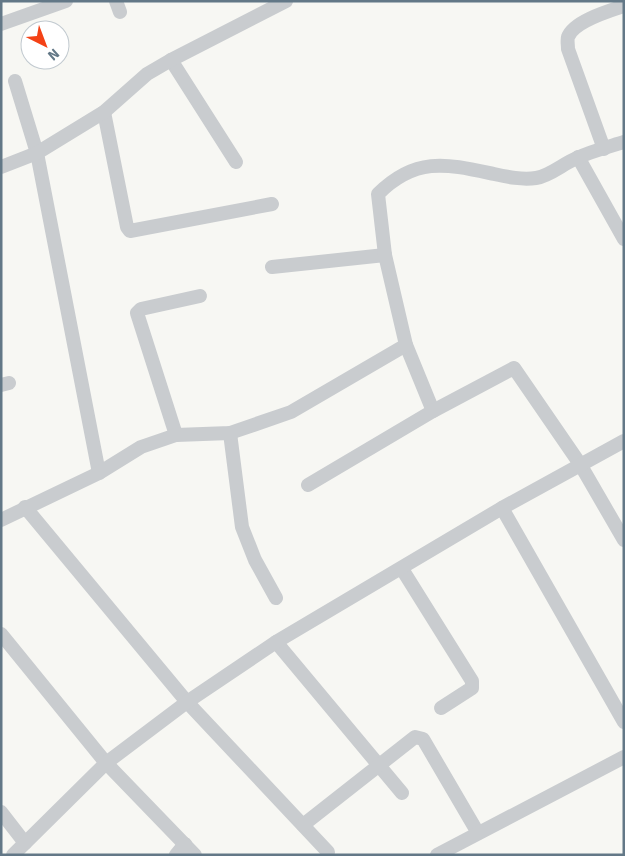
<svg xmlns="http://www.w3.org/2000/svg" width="625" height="856" viewBox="0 0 625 856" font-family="Signika,sans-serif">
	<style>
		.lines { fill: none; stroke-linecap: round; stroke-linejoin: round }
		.minor { stroke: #c9cccf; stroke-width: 14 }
	</style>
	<rect width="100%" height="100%" fill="#f7f7f3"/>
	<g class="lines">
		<g class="minor">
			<polyline points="116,1 120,12"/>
			<polyline points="1,24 66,1"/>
			<polyline points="171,60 236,162"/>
			<polyline points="15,81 37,153 99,473"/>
			<polyline points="104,112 127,227 130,231 272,204"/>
			<path d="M604,149L568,49C568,45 567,40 568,37C574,21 609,11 624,6"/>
			<polyline points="578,157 624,239"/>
			<polyline points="1,167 37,153 104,112 147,74 171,60 286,1"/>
			<polyline points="272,267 385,255"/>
			<polyline points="406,345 433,411"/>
			<polyline points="1,385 9,383"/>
			<polyline points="230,433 242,527 255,560 276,598"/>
			<polyline points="176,435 137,313 141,309 200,296"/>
			<polyline points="308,485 433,411 514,368 580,464 624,540"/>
			<polyline points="25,507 187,702 328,852"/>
			<polyline points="502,508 624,722"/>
			<path d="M1,520L99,473L141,447L176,435L230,433L291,412L406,345L385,255L378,194C416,156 447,164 494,174C508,177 522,180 536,178C550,176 564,163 577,158C592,151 608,147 624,142"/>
			<polyline points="402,569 472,681 472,688 441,708"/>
			<polyline points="1,634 106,763 195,855"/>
			<polyline points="276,642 402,793"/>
			<polyline points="1,812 25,843"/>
			<polyline points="303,825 415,737 423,739 478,833"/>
			<polyline points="13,855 106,763 187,702 276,642 502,508 624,441"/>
			<polyline points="176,855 185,844"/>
			<polyline points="437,855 624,757"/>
		</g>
	</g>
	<rect width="625" height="856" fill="none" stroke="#637887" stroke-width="5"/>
	<g transform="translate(45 45) rotate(138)"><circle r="24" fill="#ffffff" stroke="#c1c9cf"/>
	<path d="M0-4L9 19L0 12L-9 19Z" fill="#f44216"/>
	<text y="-8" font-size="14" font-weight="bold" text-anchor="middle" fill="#637887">N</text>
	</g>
</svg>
